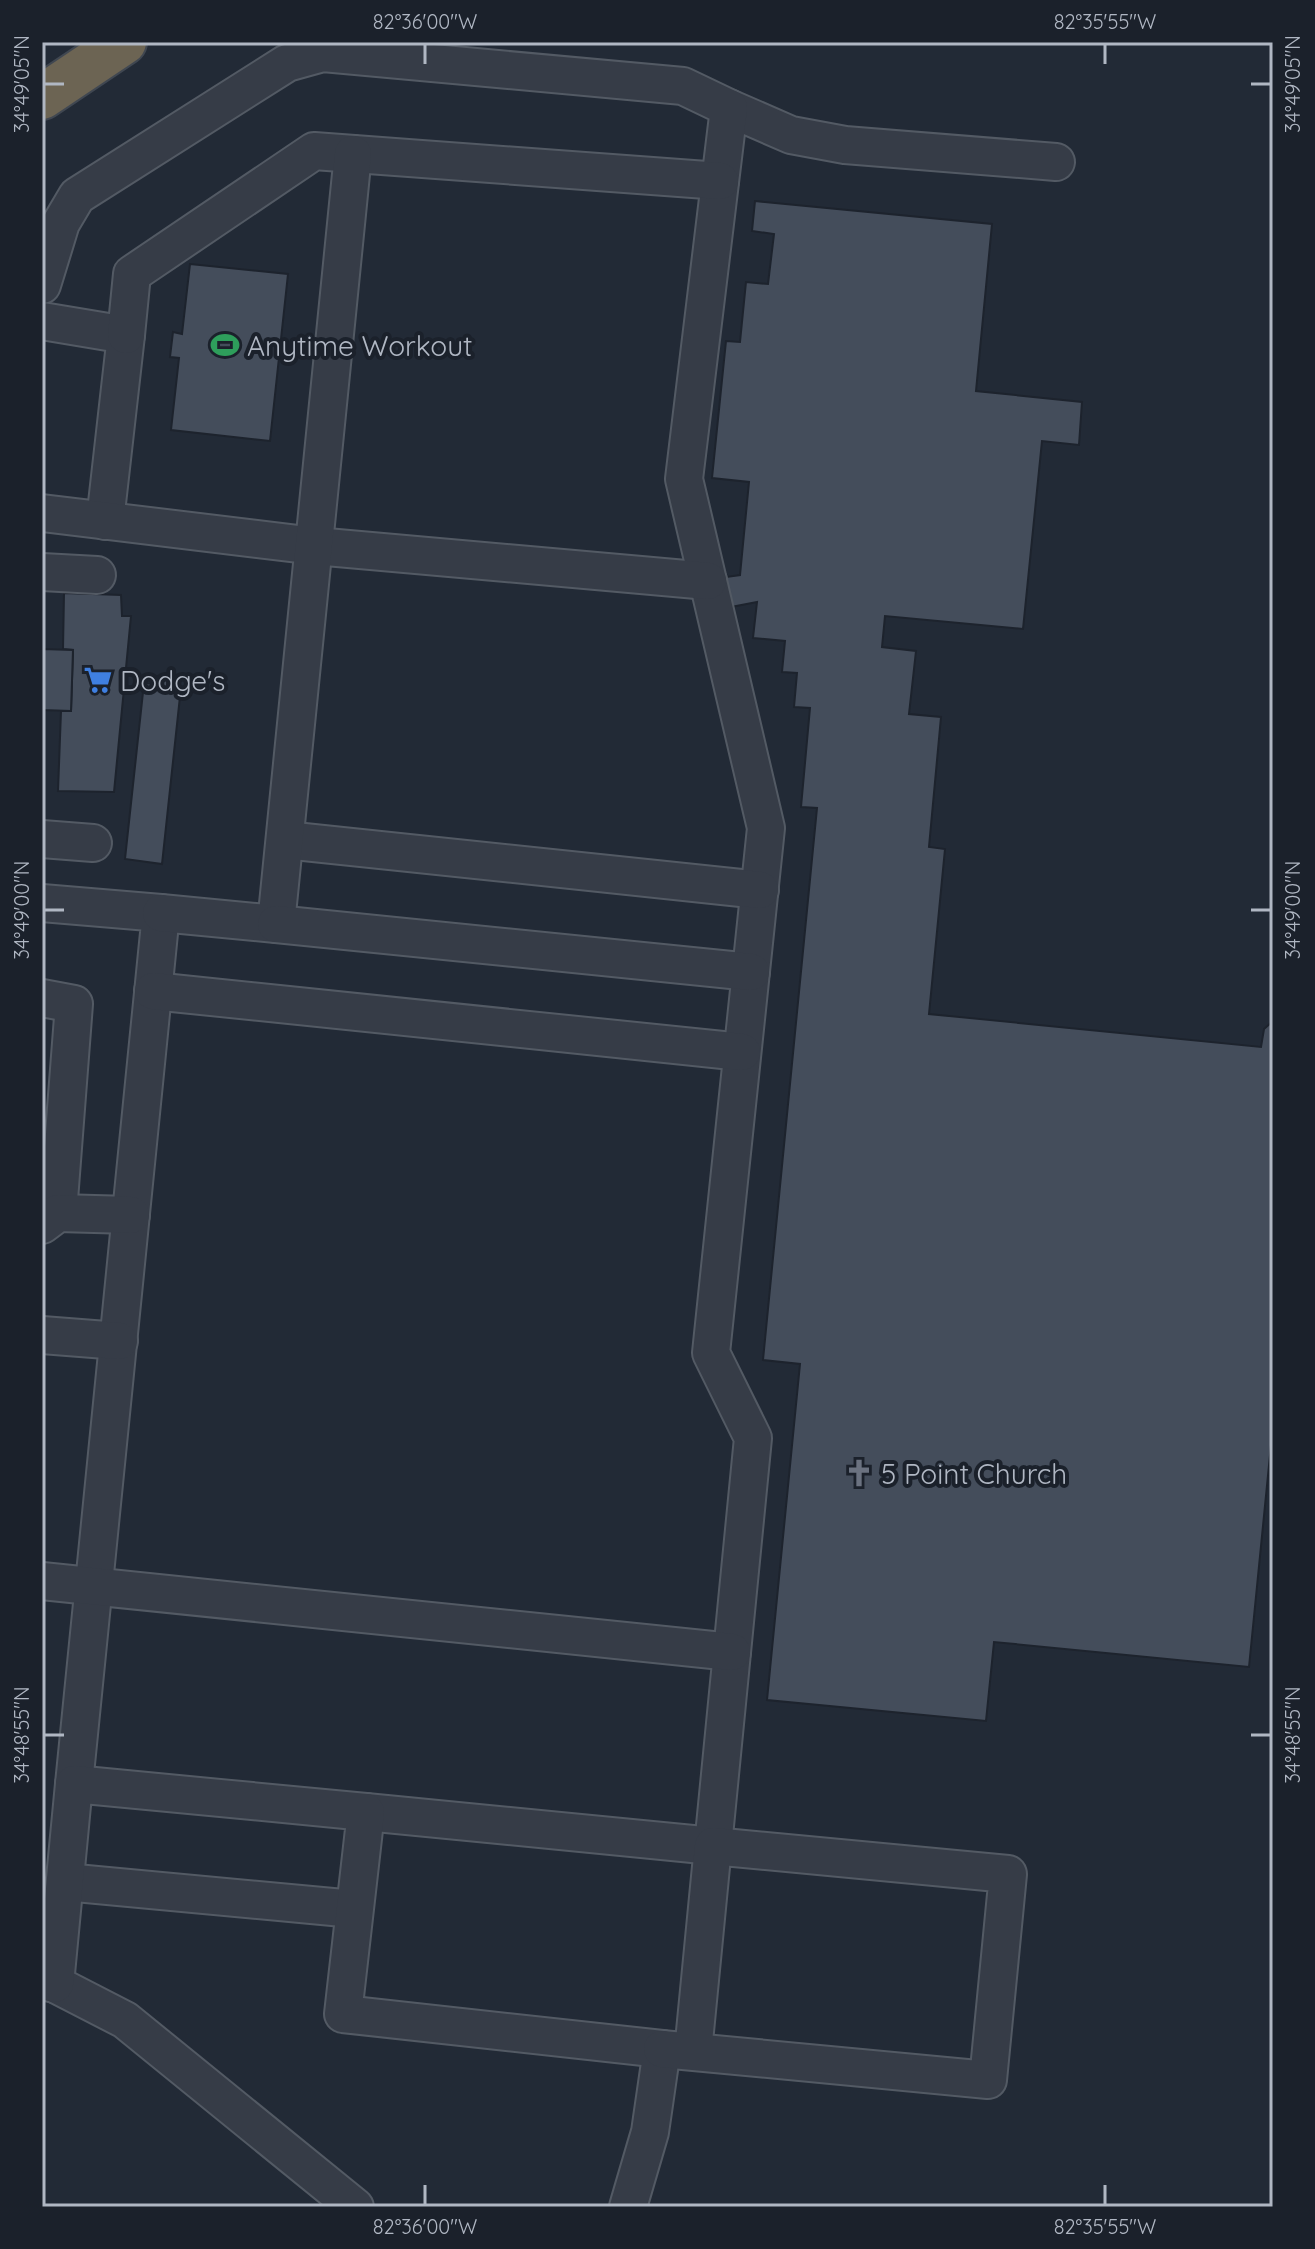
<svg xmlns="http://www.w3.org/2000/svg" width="1315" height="2249" viewBox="0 0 1315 2249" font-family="Quicksand,sans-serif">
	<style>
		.building { fill: #444d5b; stroke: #1d232d; stroke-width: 2 }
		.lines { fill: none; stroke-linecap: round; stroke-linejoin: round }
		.minor-casing { stroke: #535a64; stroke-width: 40 }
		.highway-casing { stroke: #404751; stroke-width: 48 }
		.minor { stroke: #363c47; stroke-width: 36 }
		.highway { stroke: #6c6453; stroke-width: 44 }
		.ticks { fill: none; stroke: #b0b7c3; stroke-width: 3 }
		.labels { text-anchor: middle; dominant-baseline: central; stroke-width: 8; stroke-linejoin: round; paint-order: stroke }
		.poi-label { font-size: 28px; fill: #b0b7c3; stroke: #1b212b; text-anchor: start }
		.neatline { fill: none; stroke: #b0b7c3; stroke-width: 3 }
		.ticks-label { font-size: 20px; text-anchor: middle; fill: #b0b7c3 }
	</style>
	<rect width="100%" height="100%" fill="#222a36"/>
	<g class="building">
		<polygon points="755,201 992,224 976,391 1082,402 1079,445 1042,441 1023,629 885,616 882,647 916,651 909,714 941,717 929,847 945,849 929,1014 1261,1047 1264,1029 1273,1021 1273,1425 1249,1667 994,1642 986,1721 767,1700 800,1364 763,1360 817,808 801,807 810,708 794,707 797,673 782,672 785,641 753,638 757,602 731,607 726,577 740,575 749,482 712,478 726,341 740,342 746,282 768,284 774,234 752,231"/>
		<polygon points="190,264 288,274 270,441 171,430 179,358 170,357 173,332 182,334"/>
		<polygon points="64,593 121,595 122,616 131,616 114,792 58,791 61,711 71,711 73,650 63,649"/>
		<polygon points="42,649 73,650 71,711 42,710"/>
		<polygon points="153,676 168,677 167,685 181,687 162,864 125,859 144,683 152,684"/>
	</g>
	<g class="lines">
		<defs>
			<g id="minor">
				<polyline points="729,108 791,135 845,145 1056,162"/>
				<polyline points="42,285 61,223 77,196 287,63 323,53 683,86 729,108 684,479 766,828 711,1353 753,1438 713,1846 366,1812"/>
				<polyline points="42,321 126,335 105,521"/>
				<polyline points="126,335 132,274 314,151 720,181"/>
				<polyline points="42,513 315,546 708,581"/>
				<polyline points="42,572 97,575"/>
				<polyline points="42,839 93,843"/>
				<polyline points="285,840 760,890"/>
				<polyline points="42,903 161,913 74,1784"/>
				<polyline points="161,913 276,924 353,154"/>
				<polyline points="276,924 751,972"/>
				<polyline points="153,991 742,1052"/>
				<polyline points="42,998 74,1004 58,1213"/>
				<polyline points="42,1225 58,1213 131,1215"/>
				<polyline points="42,1335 119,1341"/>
				<polyline points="42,1581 732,1652"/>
				<polyline points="65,1882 354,1909"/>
				<polyline points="42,1981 55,1984 125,2020 355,2207"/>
				<polyline points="55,1984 74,1784 366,1812 343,2014 662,2049 650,2132 628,2207"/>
				<polyline points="662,2049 988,2080 1008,1874 713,1846 693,2052"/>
			</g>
			<polyline id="highway" points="42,97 124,42"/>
		</defs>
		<use href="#minor" class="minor-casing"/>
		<use href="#highway" class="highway-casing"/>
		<use href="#minor" class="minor"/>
		<use href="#highway" class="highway"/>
	</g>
	<path class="ticks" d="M425,44V64M1105,44V64M44,84H64M1251,84H1271M44,910H64M1251,910H1271M44,1735H64M1251,1735H1271M425,2185V2205M1105,2185V2205"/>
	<defs>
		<symbol id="stadium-bare" viewBox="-9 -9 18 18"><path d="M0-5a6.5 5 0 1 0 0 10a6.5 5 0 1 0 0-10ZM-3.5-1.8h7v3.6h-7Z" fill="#2e9e5b" stroke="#1b212b" stroke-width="2.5" paint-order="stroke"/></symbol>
		<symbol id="supermarket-bare" viewBox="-9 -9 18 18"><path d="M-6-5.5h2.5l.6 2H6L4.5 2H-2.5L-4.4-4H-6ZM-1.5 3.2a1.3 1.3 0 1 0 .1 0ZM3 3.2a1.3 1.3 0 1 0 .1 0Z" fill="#3f7fe0" stroke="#1b212b" stroke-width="2.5" paint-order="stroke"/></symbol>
		<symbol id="church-bare" viewBox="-9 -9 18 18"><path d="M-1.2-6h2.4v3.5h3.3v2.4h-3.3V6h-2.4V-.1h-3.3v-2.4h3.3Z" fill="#6b7280" stroke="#1b212b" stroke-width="2.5" paint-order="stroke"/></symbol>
	</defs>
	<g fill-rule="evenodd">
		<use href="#stadium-bare" x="205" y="325" width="40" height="40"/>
		<use href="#supermarket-bare" x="78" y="660" width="40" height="40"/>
		<use href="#church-bare" x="839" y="1453" width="40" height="40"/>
	</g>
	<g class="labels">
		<g class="poi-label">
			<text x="247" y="345">Anytime Workout</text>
			<text x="120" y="680">Dodge's</text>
			<text x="881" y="1473">5 Point Church</text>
		</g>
	</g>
	<rect width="1315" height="2249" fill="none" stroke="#1b212b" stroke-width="88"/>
	<rect x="44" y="44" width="1227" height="2161" class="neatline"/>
	<g class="ticks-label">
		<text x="425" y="29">82°36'00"W</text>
		<text x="1105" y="29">82°35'55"W</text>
		<text transform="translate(22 84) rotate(-90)" y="7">34°49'05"N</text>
		<text transform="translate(1293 84) rotate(-90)" y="7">34°49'05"N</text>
		<text transform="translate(22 910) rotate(-90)" y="7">34°49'00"N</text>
		<text transform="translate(1293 910) rotate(-90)" y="7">34°49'00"N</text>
		<text transform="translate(22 1735) rotate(-90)" y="7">34°48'55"N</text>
		<text transform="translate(1293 1735) rotate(-90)" y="7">34°48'55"N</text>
		<text x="425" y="2234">82°36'00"W</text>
		<text x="1105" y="2234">82°35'55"W</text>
	</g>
</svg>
